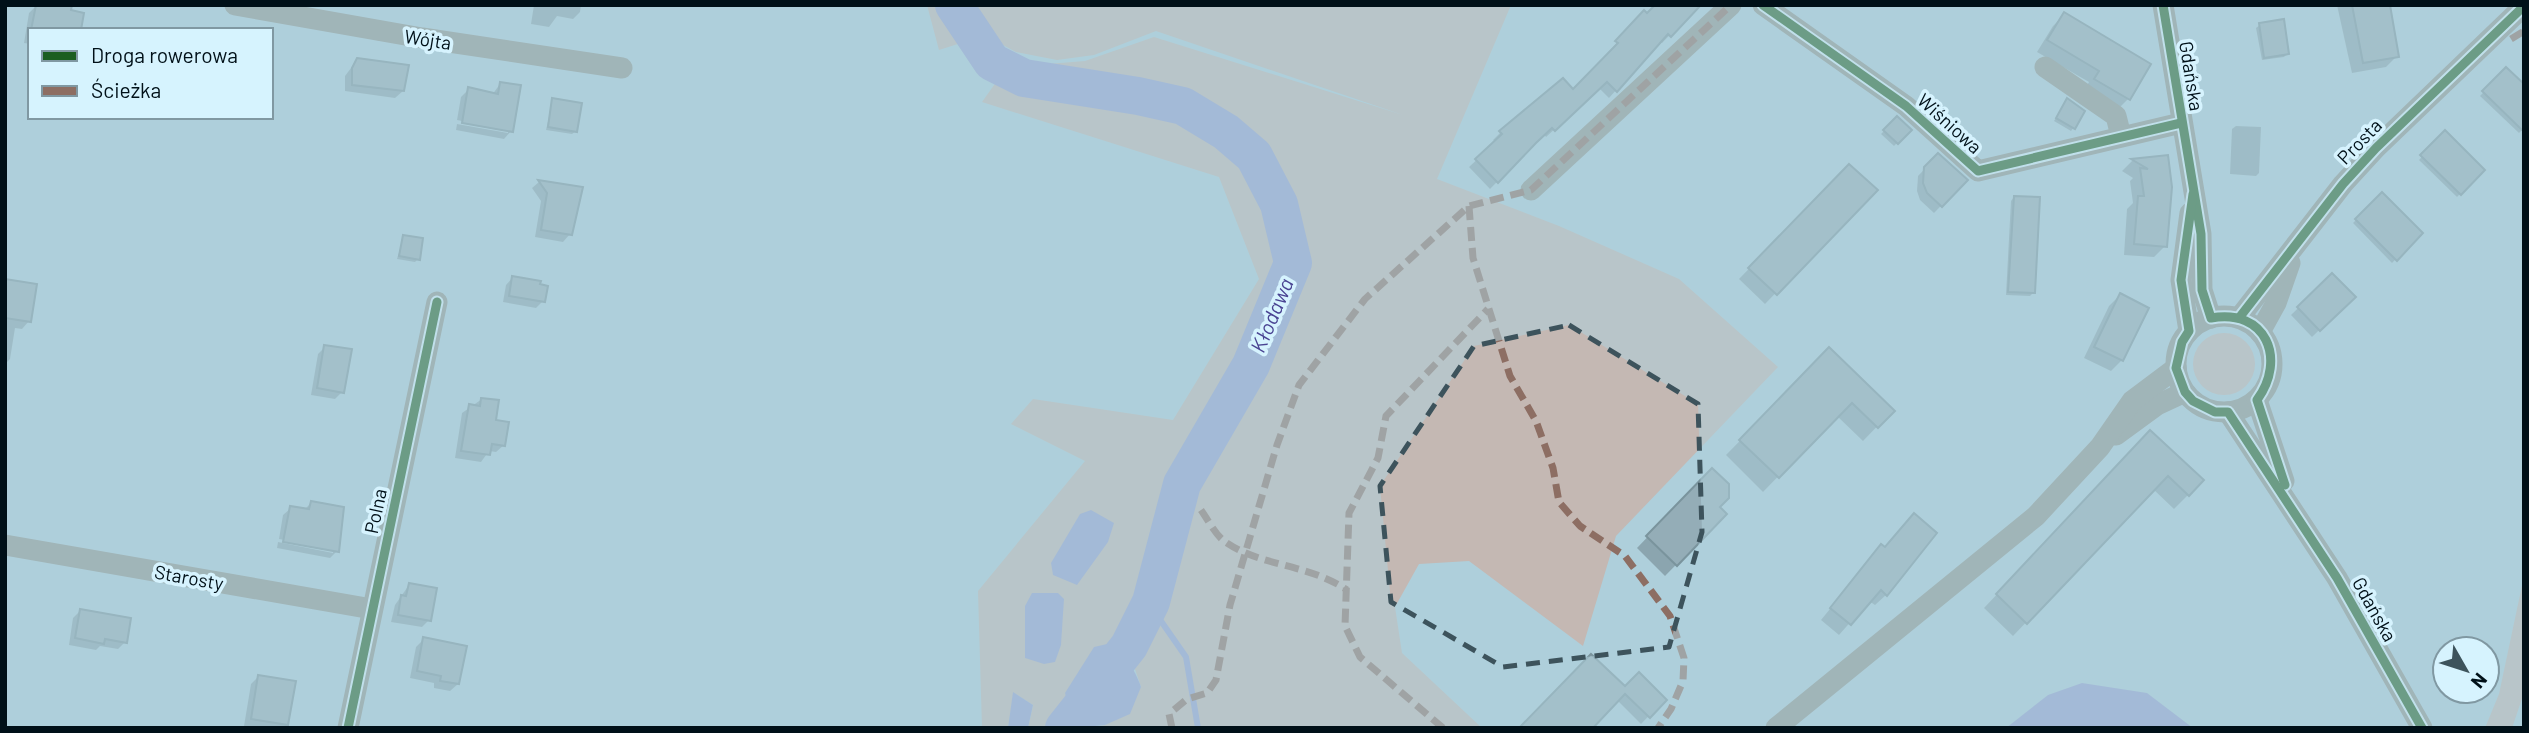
<svg xmlns="http://www.w3.org/2000/svg" width="2529" height="733" viewBox="0 0 2529 733" font-family="Barlow,sans-serif">
	<style>
		.green { fill: #c4b8b3 }
		.water { fill: #96a1d2 }
		.shadow { fill: #0003 }
		.lines { fill: none; stroke-linecap: round; stroke-linejoin: round }
		.stream { stroke: #96a1d2; stroke-width: 6 }
		.river { stroke: #96a1d2; stroke-width: 38 }
		.building { fill: #94adb7; stroke: #7a949d; stroke-width: 2 }
		.minor { stroke: #8f948e; stroke-width: 21 }
		.quiet { stroke: #8d6e63; stroke-width: 7; stroke-dasharray: 14 7; stroke-linecap: butt }
		.cycleway-casing { stroke: #d6f3fe; stroke-width: 13 }
		.cycleway { stroke: #1b5e20; stroke-width: 9 }
		.marked { fill: none; stroke: #3d535c; stroke-width: 5; stroke-dasharray: 14 9; stroke-linejoin: round }
		.labels { text-anchor: middle; dominant-baseline: central; stroke-width: 7; stroke-linejoin: round; paint-order: stroke }
		.street-label { font-size: 19px; fill: #001018; stroke: #d6f3fe }
		.water-label { font-size: 21px; font-style: italic; fill: #494392; stroke: #d6f3fe }
	</style>
	<rect width="100%" height="100%" fill="#aecfdb"/>
	<g class="green">
		<polygon points="927,5 1511,5 1437,179 1559,226 1679,279 1778,367 1616,536 1583,646 1469,561 1419,564 1395,607 1402,653 1482,728 1088,728 1105,725 1141,687 1135,669 1122,655 1077,728 1028,728 1033,705 1014,693 1008,728 982,728 978,591 1085,461 1011,424 1033,399 1173,420 1259,279 1219,177 982,102 1014,57 1048,64 1085,61 1154,37 1403,115 1156,31 1094,55 1057,60 1016,52 990,38 988,30 986,35 939,50"/>
		<circle cx="2224" cy="364" r="31"/>
		<polygon points="2524,576 2524,693 2512,728 2485,728 2499,694"/>
	</g>
	<g class="water">
		<polygon points="1091,510 1114,523 1108,542 1077,585 1053,575 1051,563 1080,514"/>
		<polygon points="1032,593 1058,593 1064,599 1061,645 1055,662 1044,664 1025,658 1025,606"/>
		<path d="M1107,644C1125,656 1134,667 1141,687L1130,714L1105,725L1075,728L1065,693L1094,647Z"/>
		<polygon points="2082,683 2147,693 2193,728 2006,728 2048,695"/>
		<polygon points="1013,692 1033,705 1028,728 1008,728"/>
	</g>
	<g class="shadow">
		<polygon points="534,5 581,5 580,12 573,19 557,16 549,27 531,24"/>
		<polygon points="2337,5 2388,5 2397,56 2386,67 2352,73"/>
		<polygon points="36,6 79,30 30,30 30,44 24,43 29,13"/>
		<polygon points="1697,7 1662,43 1660,41 1609,98 1599,88 1546,137 1544,134 1490,189 1469,167 1496,142 1493,140 1500,133 1563,80 1573,91 1644,13 1647,15"/>
		<polygon points="2064,15 2149,65 2128,99 2117,110 2084,91 2089,82 2037,52 2053,26"/>
		<polygon points="2260,25 2288,53 2284,57 2262,60 2256,28"/>
		<polygon points="357,60 403,91 395,98 345,91 345,76"/>
		<polygon points="2506,69 2524,128 2519,133 2480,96"/>
		<polygon points="500,84 511,131 504,139 456,130 457,124 508,133 508,130 457,120 461,97 469,89 492,95"/>
		<polygon points="553,100 576,131 572,134 546,130"/>
		<polygon points="2067,100 2074,127 2071,131 2054,121"/>
		<polygon points="1897,118 1910,130 1894,146 1881,134"/>
		<polygon points="2236,126 2261,127 2259,173 2256,176 2230,174 2232,129"/>
		<polygon points="2445,133 2483,170 2457,197 2419,160"/>
		<polygon points="1938,155 1965,181 1934,213 1920,200 1917,191 1918,176"/>
		<polygon points="2166,157 2165,246 2154,257 2124,255 2127,209 2133,203 2130,181 2133,178 2122,171 2132,161"/>
		<polygon points="1849,166 1875,190 1765,304 1739,279"/>
		<polygon points="539,182 581,189 570,234 563,242 535,237 541,201 532,188"/>
		<polygon points="2382,194 2421,233 2392,263 2353,223"/>
		<polygon points="2014,197 2033,293 2030,296 2006,295 2011,201"/>
		<polygon points="404,237 418,259 415,262 397,259"/>
		<polygon points="2332,275 2353,297 2312,337 2291,315"/>
		<polygon points="513,277 538,286 543,301 536,308 503,302 506,285"/>
		<polygon points="5,281 29,321 22,329 15,328 10,359 5,364"/>
		<polygon points="2120,295 2122,360 2111,371 2084,358 2109,306"/>
		<polygon points="325,347 342,392 335,399 311,395 318,354"/>
		<polygon points="1829,350 1892,411 1863,441 1837,416 1763,492 1726,455"/>
		<polygon points="482,399 504,445 496,452 489,451 481,462 455,458 462,413"/>
		<polygon points="2137,446 2202,481 2174,509 2153,489 2013,636 1984,608"/>
		<polygon points="1712,470 1717,507 1725,515 1665,576 1637,548"/>
		<polygon points="311,503 337,551 330,558 277,548 278,542 333,553 333,549 279,539 283,515 291,508 304,510"/>
		<polygon points="1881,546 1886,595 1875,605 1869,601 1839,635 1821,620"/>
		<polygon points="409,585 429,620 422,627 391,622 395,605"/>
		<polygon points="81,610 125,642 118,649 100,646 96,650 69,645 73,618"/>
		<polygon points="424,639 458,684 450,691 434,688 434,683 410,678 416,647"/>
		<polygon points="258,677 287,725 284,728 244,726 251,684"/>
		<polygon points="1625,689 1664,700 1641,724 1617,700"/>
	</g>
	<g class="lines">
		<polyline class="stream" points="1151,602 1154,611 1186,657 1198,728"/>
		<polyline class="river" points="954,5 992,62 1024,78 1138,96 1183,106 1226,132 1254,156 1279,204 1293,263 1251,365 1182,484 1151,602 1129,646 1064,728"/>
	</g>
	<g class="building">
		<polygon points="36,5 72,5 71,10 84,13 81,30 31,30"/>
		<polygon points="1655,5 1701,5 1671,37 1668,34 1617,92 1607,82 1555,131 1552,128 1536,143 1498,183 1475,159 1502,134 1499,131 1563,78 1573,89 1618,43 1615,41 1644,10 1647,13"/>
		<polygon points="2352,5 2390,5 2399,57 2363,63"/>
		<polygon points="2064,12 2151,64 2130,100 2094,79 2099,71 2047,40"/>
		<polygon points="2284,19 2289,54 2264,58 2259,23"/>
		<polygon points="357,58 409,65 404,91 352,85 352,68"/>
		<polygon points="2506,67 2524,84 2524,132 2482,91"/>
		<polygon points="500,82 521,85 513,132 462,123 468,87 498,94"/>
		<polygon points="552,98 582,103 577,132 548,127"/>
		<polygon points="2067,98 2085,111 2075,129 2056,118"/>
		<polygon points="1897,116 1912,130 1898,144 1883,130"/>
		<polygon points="2445,130 2485,170 2461,195 2420,155"/>
		<polygon points="1938,153 1968,180 1942,207 1927,193 1923,183 1924,167"/>
		<polygon points="2168,155 2172,187 2167,247 2134,244 2138,196 2144,196 2140,168 2148,169 2131,159"/>
		<polygon points="1849,164 1878,190 1777,295 1748,268"/>
		<polygon points="538,180 583,187 572,235 541,230 547,193"/>
		<polygon points="2382,192 2423,233 2397,261 2355,219"/>
		<polygon points="2014,196 2040,197 2035,293 2008,292"/>
		<polygon points="403,235 423,238 420,260 399,256"/>
		<polygon points="2332,273 2356,297 2320,331 2297,307"/>
		<polygon points="512,276 541,281 540,284 548,286 545,302 509,296"/>
		<polygon points="5,279 37,284 31,322 5,318"/>
		<polygon points="2120,293 2149,308 2123,361 2094,347"/>
		<polygon points="324,345 352,349 344,393 317,388"/>
		<polygon points="1829,347 1895,411 1878,428 1852,403 1779,478 1739,440"/>
		<polygon points="481,398 499,400 496,420 509,422 505,446 492,444 490,455 461,451 469,404 480,406"/>
		<polygon points="2150,430 2204,480 2189,496 2168,476 2027,624 1996,594"/>
		<polygon points="1712,468 1729,484 1729,498 1720,507 1727,514 1677,566 1646,536"/>
		<polygon points="311,501 344,507 339,552 283,542 290,506 309,509"/>
		<polygon points="1914,513 1937,533 1887,596 1881,590 1851,625 1830,608 1881,544 1885,547"/>
		<polygon points="409,583 437,588 431,621 398,615 401,595 406,596"/>
		<polygon points="80,609 131,618 127,643 105,639 104,644 75,638"/>
		<polygon points="423,637 467,646 459,684 440,681 441,676 417,671"/>
		<polygon points="1591,654 1625,686 1639,672 1667,700 1650,718 1625,694 1593,728 1519,728"/>
		<polygon points="258,675 296,681 288,725 251,719"/>
	</g>
	<g class="lines">
		<g class="minor">
			<polyline points="235,5 422,38 622,68"/>
			<polyline points="1763,5 1906,106 1978,171 2181,123"/>
			<polyline points="2163,5 2201,234 2202,290 2211,318"/>
			<polyline points="2045,67 2116,116 2121,136"/>
			<polyline points="1531,190 1731,5"/>
			<circle cx="2224" cy="364" r="48"/>
			<polyline points="2239,318 2343,184 2376,148 2524,6"/>
			<polyline points="2189,331 2181,280 2190,213"/>
			<polyline points="2260,332 2276,303 2290,263"/>
			<polyline points="2257,400 2284,481"/>
			<polyline points="2228,412 2337,578 2422,728"/>
			<polyline points="2116,435 2157,405 2185,392"/>
			<polyline points="5,545 372,609"/>
			<polyline points="348,728 437,302"/>
			<polyline points="1776,728 2036,516 2100,447 2132,401 2176,368"/>
		</g>
		<g class="quiet">
			<polyline points="2511,39 2524,31"/>
			<polyline points="1469,206 1473,258 1510,376 1536,421 1553,468 1559,502 1580,526 1625,556 1670,616 1684,658 1683,681 1671,709 1658,728"/>
			<path d="M1201,510C1208,520 1215,534 1224,541C1260,567 1307,563 1347,590"/>
			<polyline points="1172,728 1169,714 1187,699 1207,693 1216,680 1230,605 1277,445 1299,385 1365,299 1469,206 1531,190 1731,5"/>
			<polyline points="1443,728 1360,657 1345,626 1349,513 1378,458 1386,416 1488,309"/>
		</g>
		<defs>
			<g id="cycleway">
				<polyline points="1763,5 1906,106 1978,171 2181,123"/>
				<path d="M2163,5L2201,234L2202,290L2211,318C2266,308 2287,359 2257,400L2285,485"/>
				<polyline points="2193,194 2181,280 2189,331 2182,342 2176,368 2185,392 2193,401 2215,412 2228,412 2337,578 2422,728"/>
				<polyline points="2239,318 2343,184 2376,148 2524,6"/>
				<polyline points="348,728 437,302"/>
			</g>
		</defs>
		<use href="#cycleway" class="cycleway-casing"/>
		<use href="#cycleway" class="cycleway"/>
	</g>
	<path d="M0 0H2529V733H0ZM1569,325L1698,404L1702,532L1669,647L1503,667L1391,602L1380,486L1474,346Z" fill="#aecfdb" fill-opacity=".55" fill-rule="evenodd"/>
	<path class="marked" d="M1569,325L1698,404L1702,532L1669,647L1503,667L1391,602L1380,486L1474,346Z"/>
	<g class="labels">
		<g class="street-label">
			<text transform="translate(428 39) rotate(9)">Wójta</text>
			<text transform="translate(2192 76) rotate(81)">Gdańska</text>
			<text transform="translate(1950 123) rotate(42)">Wiśniowa</text>
			<text transform="translate(2359 141) rotate(-46)">Prosta</text>
			<text transform="translate(375 511) rotate(-78)">Polna</text>
			<text transform="translate(189 577) rotate(10)">Starosty</text>
			<text transform="translate(2375 609) rotate(61)">Gdańska</text>
		</g>
		<g class="water-label">
			<text transform="translate(1271 315) rotate(-67)">Kłodawa</text>
		</g>
	</g>
	<rect width="2529" height="733" fill="none" stroke="#001018" stroke-width="14"/>
	<rect x="28" y="28" width="245" height="91" fill="#d6f3fe" stroke="#8098a2" stroke-width="2"/>
	<rect x="42" y="51" width="35" height="10" fill="#1b5e20" stroke="#8098a2" stroke-width="2"/>
	<text x="91" y="63" font-size="21" fill="#001018">Droga rowerowa</text>
	<rect x="42" y="86" width="35" height="10" fill="#8d6e63" stroke="#8098a2" stroke-width="2"/>
	<text x="91" y="98" font-size="21" fill="#001018">Ścieżka</text>
	<g transform="translate(2466 670) rotate(129)"><circle r="33" fill="#d6f3fe" stroke="#8098a2" stroke-width="2"/>
	<path d="M0-5L12 26L0 18L-12 26Z" fill="#3d535c"/>
	<text y="-10" font-size="19" font-weight="bold" text-anchor="middle" fill="#001018">N</text>
	</g>
</svg>
